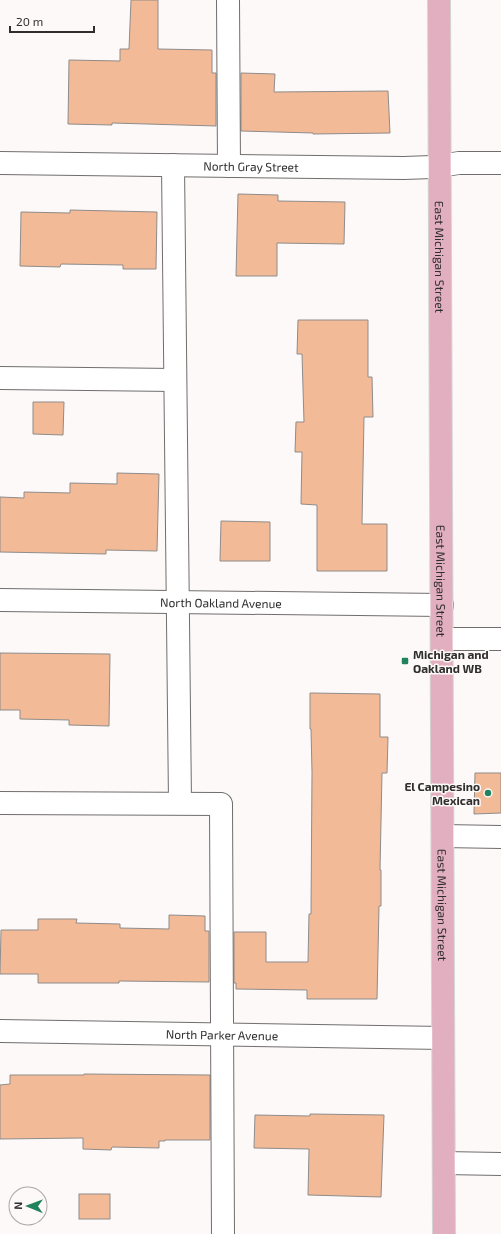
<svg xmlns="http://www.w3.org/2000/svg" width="501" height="1234" viewBox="0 0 501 1234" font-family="'Exo 2',sans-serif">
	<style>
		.building { fill: #f2ba96; stroke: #8f8c8a }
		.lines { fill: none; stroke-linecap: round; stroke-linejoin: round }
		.minor-casing { stroke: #706d6d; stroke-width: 24 }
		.major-casing { stroke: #d5d5d5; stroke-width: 24 }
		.minor { stroke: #fff; stroke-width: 22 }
		.major { stroke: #e2afc0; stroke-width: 22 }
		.poi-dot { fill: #21835c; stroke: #fdf9f9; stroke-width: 1.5 }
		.labels { text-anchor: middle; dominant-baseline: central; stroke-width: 3; stroke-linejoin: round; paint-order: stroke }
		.street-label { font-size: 12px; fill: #2f2d2d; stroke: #fdf9f9 }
		.poi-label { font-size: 12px; font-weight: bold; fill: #2f2d2d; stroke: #fdf9f9; text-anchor: start }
	</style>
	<rect width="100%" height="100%" fill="#fdf9f9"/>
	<g class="building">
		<polygon points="131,0 158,0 158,49 212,50 212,73 216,73 216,126 112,123 112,125 68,124 69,60 120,61 120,49 129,49"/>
		<polygon points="241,73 275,74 274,92 388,91 390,133 313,134 313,133 241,131"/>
		<polygon points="238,194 278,195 278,201 345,202 344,244 277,243 277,276 236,276"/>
		<polygon points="70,210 157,212 156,269 123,269 123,265 61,264 60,267 20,266 21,212 70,213"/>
		<polygon points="298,320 368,320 368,377 372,377 373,417 364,417 362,524 387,524 387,571 317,571 317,505 301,504 302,452 295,452 296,422 304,422 302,354 297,354"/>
		<polygon points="33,402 64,402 63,435 33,434"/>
		<polygon points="117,473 159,474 157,551 106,550 106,554 0,552 0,497 24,498 24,492 70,493 70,483 117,484"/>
		<polygon points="221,521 270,522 270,561 220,561"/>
		<polygon points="0,653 110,654 109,726 69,725 69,720 20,719 20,710 0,710"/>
		<polygon points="310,693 380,694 380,737 388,737 387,773 382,773 380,870 381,870 381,906 379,906 377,999 307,999 307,990 236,989 236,983 234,983 234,932 266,932 266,962 308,962 309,914 311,914 312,772 311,729 310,729"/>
		<polygon points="475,773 501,773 501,813 474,814"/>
		<polygon points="169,915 205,916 205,931 209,931 209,982 119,981 119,983 38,983 38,974 0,974 1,930 38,930 38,919 77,919 76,923 120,924 120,928 169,929"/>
		<polygon points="84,1074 210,1075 210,1140 165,1140 165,1141 159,1141 159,1148 112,1147 111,1150 83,1149 83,1138 0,1139 0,1085 10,1084 10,1075 84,1075"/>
		<polygon points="310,1114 384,1115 381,1197 308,1195 309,1149 254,1148 255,1115 310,1116"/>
		<rect x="79" y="1194" width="31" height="25"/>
	</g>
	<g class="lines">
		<defs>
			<g id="minor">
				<polyline points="228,0 229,166"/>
				<path id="s1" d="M0,163L404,168L432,167L459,163H501"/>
				<polyline points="173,165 180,803"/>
				<polyline points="0,378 175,380"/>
				<path id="s2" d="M0,600L442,605"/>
				<polyline points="442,639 501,639"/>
				<polyline points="0,803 221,804 223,1234"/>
				<polyline points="443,836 501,837"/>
				<path id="s3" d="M0,1031L443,1038"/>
				<polyline points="444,1163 501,1164"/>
			</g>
			<g id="major">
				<path id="s4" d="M439,0L444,1234"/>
			</g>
		</defs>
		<use href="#minor" class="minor-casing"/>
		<use href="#major" class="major-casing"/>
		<use href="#minor" class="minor"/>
		<use href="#major" class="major"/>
	</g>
	<g class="poi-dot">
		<rect x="401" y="657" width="8" height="8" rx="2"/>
		<circle cx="488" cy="793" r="4"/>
	</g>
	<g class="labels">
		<g class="street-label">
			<text stroke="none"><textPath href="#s1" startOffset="251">North Gray Street</textPath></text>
			<text stroke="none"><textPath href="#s4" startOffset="257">East Michigan Street</textPath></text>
			<text stroke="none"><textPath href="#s4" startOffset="581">East Michigan Street</textPath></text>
			<text stroke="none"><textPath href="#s2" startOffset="221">North Oakland Avenue</textPath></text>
			<text stroke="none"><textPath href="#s4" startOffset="905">East Michigan Street</textPath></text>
			<text stroke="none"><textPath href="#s3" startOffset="222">North Parker Avenue</textPath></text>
		</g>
		<g class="poi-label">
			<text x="413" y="654">Michigan and<tspan x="413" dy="14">Oakland WB</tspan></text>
			<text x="480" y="786" text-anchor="end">El Campesino<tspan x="480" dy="14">Mexican</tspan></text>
		</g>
	</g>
	<g transform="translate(28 1206) rotate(271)"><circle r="19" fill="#fdf9f9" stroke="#aba7a7"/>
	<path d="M0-3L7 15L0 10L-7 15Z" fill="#21835c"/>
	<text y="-6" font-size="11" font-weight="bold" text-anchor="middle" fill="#2f2d2d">N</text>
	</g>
	<path d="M10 26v6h84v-6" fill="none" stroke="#2f2d2d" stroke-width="2"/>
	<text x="16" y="26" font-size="12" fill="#2f2d2d" stroke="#fdf9f9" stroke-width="3" paint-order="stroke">20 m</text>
</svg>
